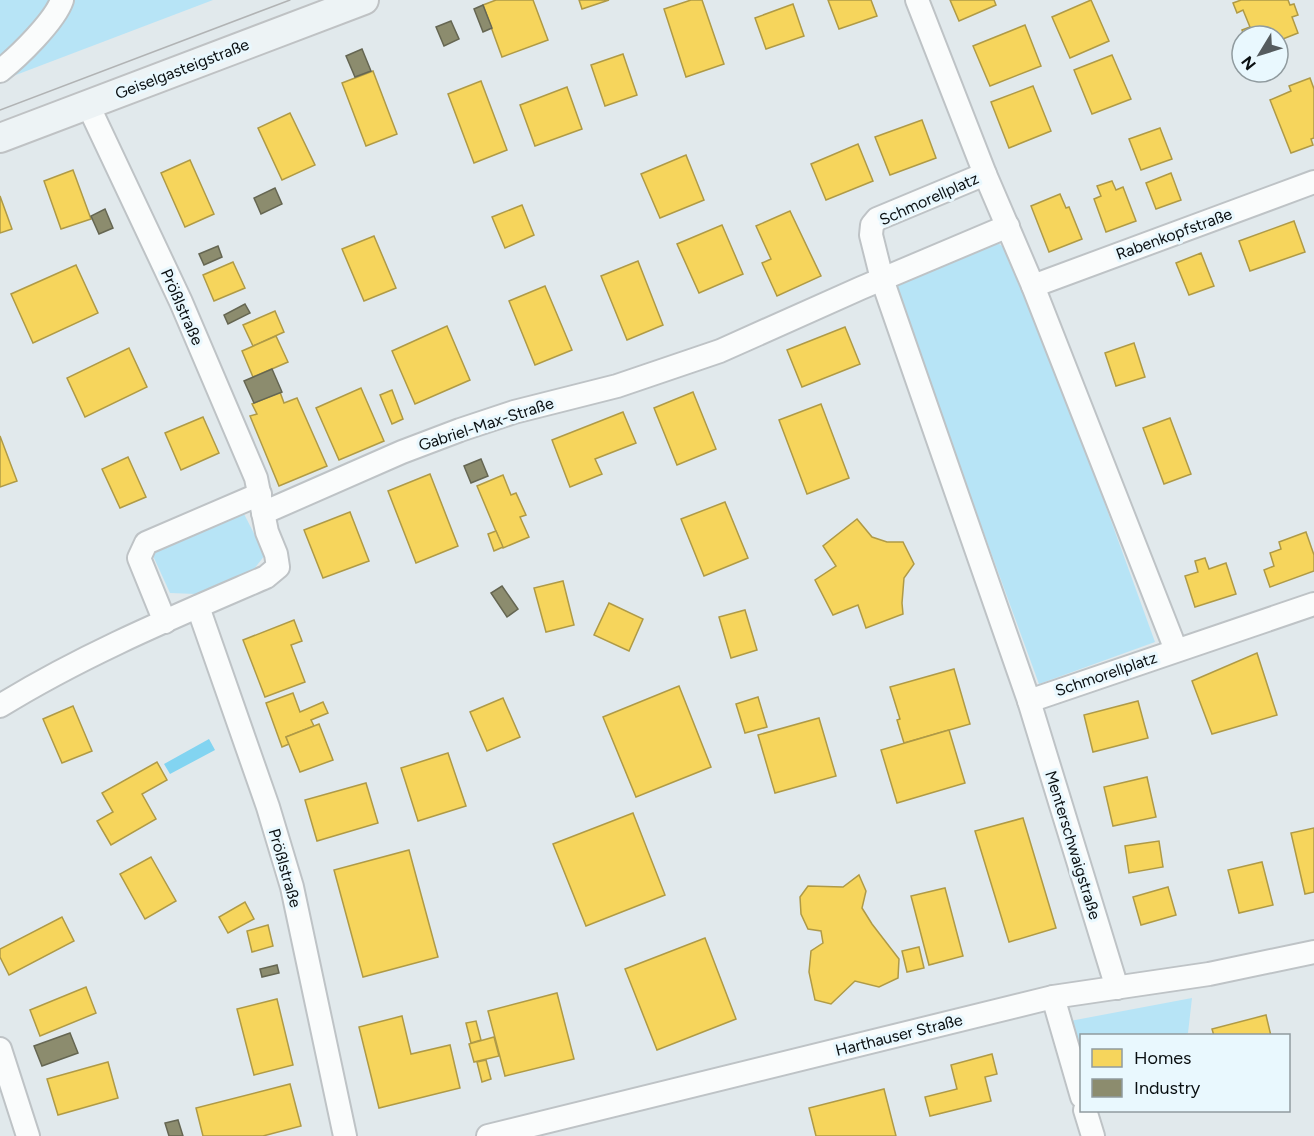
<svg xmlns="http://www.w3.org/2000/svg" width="1314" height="1136" viewBox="0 0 1314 1136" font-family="Figtree,sans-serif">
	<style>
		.green { fill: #b7e4f6 }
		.water { fill: #82d4f1 }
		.homes { fill: #f6d55c; stroke: #af9a46; stroke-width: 1.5 }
		.industry { fill: #8c8c6e; stroke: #656652; stroke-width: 1.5 }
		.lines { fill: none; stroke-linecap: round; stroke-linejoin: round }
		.minor-casing { stroke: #bec3c6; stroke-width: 26 }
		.major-casing { stroke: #bfc2c4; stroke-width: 32 }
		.minor { stroke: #fafcfc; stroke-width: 22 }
		.major { stroke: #edf3f5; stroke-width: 28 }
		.tram { stroke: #b1b3b4; stroke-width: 1.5 }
		.labels { text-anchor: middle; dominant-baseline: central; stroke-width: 6; stroke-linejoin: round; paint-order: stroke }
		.street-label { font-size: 16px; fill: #0a0f11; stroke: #e9f8fe }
	</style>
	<rect width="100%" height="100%" fill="#e1e9ec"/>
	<g class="green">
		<polygon points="0,0 213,0 0,81"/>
		<polygon points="998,243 1015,256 1155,642 1039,684 893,284"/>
		<polygon points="241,508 265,555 254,569 196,594 170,593 149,547"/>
		<polygon points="1192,998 1188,1033 1180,1036 1082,1036 1081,1064 1070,1021"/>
	</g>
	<polygon class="water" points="209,739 215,750 170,774 164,764"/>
	<g class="homes">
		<polygon points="496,0 533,0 548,40 502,57 483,5"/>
		<polygon points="579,0 609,0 582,9"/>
		<polygon points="691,0 702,0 724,64 686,77 664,9"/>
		<polygon points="828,0 871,0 877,16 839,29"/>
		<polygon points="950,0 994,0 996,5 959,21"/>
		<polygon points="1091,0 1109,41 1070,58 1052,17"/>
		<polygon points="1241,0 1288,0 1290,5 1294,4 1298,15 1292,17 1298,33 1278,41 1278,36 1244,36 1242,30 1250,27 1243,10 1237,13 1233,3"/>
		<polygon points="793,4 804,36 766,49 755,18"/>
		<polygon points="1025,25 1041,66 990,86 973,46"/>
		<polygon points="623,54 637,95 605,106 591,65"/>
		<polygon points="1112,55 1131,99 1092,114 1074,70"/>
		<polygon points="373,71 397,134 366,146 342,83"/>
		<polygon points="1310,78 1314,89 1314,138 1311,139 1313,145 1291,153 1270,100 1291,91 1289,86"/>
		<polygon points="481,81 507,150 474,163 448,94"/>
		<polygon points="1033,86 1051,131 1009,148 991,102"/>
		<polygon points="567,87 582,129 535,146 520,105"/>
		<polygon points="290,113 315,165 282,180 258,128"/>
		<polygon points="922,120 936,158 890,175 875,137"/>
		<polygon points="1160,128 1172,159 1141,170 1129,139"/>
		<polygon points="858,144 873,181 826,200 811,164"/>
		<polygon points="686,155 704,200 660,218 641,174"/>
		<polygon points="190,160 214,214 185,227 161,173"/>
		<polygon points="73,170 91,219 61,229 44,181"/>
		<polygon points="1171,173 1181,200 1156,209 1146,183"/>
		<polygon points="1112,181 1116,190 1123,187 1136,221 1106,232 1094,199 1101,196 1097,186"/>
		<polygon points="1060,194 1066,208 1069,207 1082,239 1049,252 1031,206"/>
		<polygon points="0,196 12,229 0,233"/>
		<polygon points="522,205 534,235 505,248 492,217"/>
		<polygon points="790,211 821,276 777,296 762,263 771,259 756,226"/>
		<polygon points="1294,221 1305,252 1250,271 1239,241"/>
		<polygon points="722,225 743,274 699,293 677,244"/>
		<polygon points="374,236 396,288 364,301 342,249"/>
		<polygon points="1201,253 1214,286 1189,295 1176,263"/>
		<polygon points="638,261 663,325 627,340 601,276"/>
		<polygon points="233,262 245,288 214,301 203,275"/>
		<polygon points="76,265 98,313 33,343 11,294"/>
		<polygon points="545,286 572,350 535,365 509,301"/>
		<polygon points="275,311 284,332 253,346 243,325"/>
		<polygon points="447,326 470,380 415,404 392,351"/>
		<polygon points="845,327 860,364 802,387 787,350"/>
		<polygon points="276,336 288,362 253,377 242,351"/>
		<polygon points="1134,343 1145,377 1116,386 1105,353"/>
		<polygon points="129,348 147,387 85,417 67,378"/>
		<polygon points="361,388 384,441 339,460 316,408"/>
		<polygon points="392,390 403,419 392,424 380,395"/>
		<polygon points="280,392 284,403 297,398 327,466 279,486 250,416 257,414 252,404"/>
		<polygon points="693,392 716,449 677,465 654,408"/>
		<polygon points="821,404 849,478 807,494 779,420"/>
		<polygon points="623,412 636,443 595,459 602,474 570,487 552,440"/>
		<polygon points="203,417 219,453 181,470 165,433"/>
		<polygon points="1170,418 1191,474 1164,484 1143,428"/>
		<polygon points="0,436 17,481 0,487"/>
		<polygon points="128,457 146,497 120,508 102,469"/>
		<polygon points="430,474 458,546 416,563 388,491"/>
		<polygon points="503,475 511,495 516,493 526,515 520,517 529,537 503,548 477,486"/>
		<polygon points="725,502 748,558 704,576 681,519"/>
		<polygon points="350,512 369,561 323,578 304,530"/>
		<polygon points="857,519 872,537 887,542 903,542 914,564 904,578 902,603 903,614 866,628 858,605 833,615 815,580 836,566 823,546"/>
		<polygon points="496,531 503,547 494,551 488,534"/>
		<polygon points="1306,532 1314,555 1314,571 1270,587 1264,570 1274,566 1270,553 1281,549 1279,542"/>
		<polygon points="1205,558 1209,569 1226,563 1236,594 1195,607 1185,576 1198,572 1195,561"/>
		<polygon points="563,581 574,625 546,632 534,588"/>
		<polygon points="609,603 643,619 629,651 594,635"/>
		<polygon points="745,610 757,650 731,658 719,617"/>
		<polygon points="294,620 302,641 291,645 305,682 265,697 243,640"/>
		<polygon points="1257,653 1277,715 1212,734 1192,681"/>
		<polygon points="954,669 970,724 904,743 897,720 900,719 890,687"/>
		<polygon points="679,686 711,767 636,797 603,717"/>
		<polygon points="293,693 300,712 323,702 328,713 311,720 314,726 286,737 289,744 282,747 266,703"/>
		<polygon points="758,697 767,727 745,733 736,704"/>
		<polygon points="503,698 520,737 487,751 470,712"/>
		<polygon points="1138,701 1148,738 1093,752 1084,715"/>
		<polygon points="73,706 92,751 62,763 43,719"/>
		<polygon points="819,718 836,776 775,793 758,735"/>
		<polygon points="319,724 333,760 300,772 286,737"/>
		<polygon points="949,730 965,783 897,803 881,750"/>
		<polygon points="448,753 466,806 418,821 401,768"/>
		<polygon points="157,762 167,780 142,794 156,819 111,845 97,821 113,812 102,793"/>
		<polygon points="1147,777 1156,817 1113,826 1104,787"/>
		<polygon points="366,783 378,823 317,841 305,800"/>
		<polygon points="633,813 665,895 586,926 553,844"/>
		<polygon points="1023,818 1056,928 1009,942 975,831"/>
		<polygon points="1314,828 1314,892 1305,894 1291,833"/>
		<polygon points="1159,841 1163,867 1129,873 1125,846"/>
		<polygon points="409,850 438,957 363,977 334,870"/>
		<polygon points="151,857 176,901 145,919 120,874"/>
		<polygon points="1262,862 1273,905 1239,913 1228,870"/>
		<polygon points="859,875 866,891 862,908 872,924 899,959 898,978 879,987 855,981 831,1004 815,1000 809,972 811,951 823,943 821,931 808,929 801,914 800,897 808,886 843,887"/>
		<polygon points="1168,887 1176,915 1141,925 1133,897"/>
		<polygon points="945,888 963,956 929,965 911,896"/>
		<polygon points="245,902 254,919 228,933 219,917"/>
		<polygon points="62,917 74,941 9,975 0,957 0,949"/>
		<polygon points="268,925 273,946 252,952 247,931"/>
		<polygon points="705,938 736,1019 657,1050 625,969"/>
		<polygon points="919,947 924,968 907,972 902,951"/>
		<polygon points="86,987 96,1013 40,1036 30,1010"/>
		<polygon points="557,993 574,1059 505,1076 488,1011"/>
		<polygon points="277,999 293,1065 254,1075 237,1009"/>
		<polygon points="1266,1015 1271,1036 1214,1036 1212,1029"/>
		<polygon points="402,1016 411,1054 450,1045 460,1088 379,1108 359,1027"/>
		<polygon points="476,1021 481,1040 471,1043 466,1023"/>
		<polygon points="494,1037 499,1056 474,1062 469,1044"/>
		<polygon points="992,1054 997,1074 985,1077 991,1101 930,1116 925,1097 957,1089 951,1065"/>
		<polygon points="486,1060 491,1079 482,1082 477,1062"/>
		<polygon points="108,1062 118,1098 58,1115 47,1079"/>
		<polygon points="290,1084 301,1126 263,1136 203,1136 196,1108"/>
		<polygon points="884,1089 896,1136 816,1136 809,1108"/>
	</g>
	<g class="industry">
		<polygon points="483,5 492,28 483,32 474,9"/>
		<polygon points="451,21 459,39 444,46 436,27"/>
		<polygon points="362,49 371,71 355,77 346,56"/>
		<polygon points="275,188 282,204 261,214 254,198"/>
		<polygon points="105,209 113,228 99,234 91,216"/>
		<polygon points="218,246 222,257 204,265 199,254"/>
		<polygon points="245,304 250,313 228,324 224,315"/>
		<polygon points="272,369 282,392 254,403 244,381"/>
		<polygon points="481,459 488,476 471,483 464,466"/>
		<polygon points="502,586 518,609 507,617 491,593"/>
		<polygon points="277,965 279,973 262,977 260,969"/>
		<polygon points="70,1033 78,1053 42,1066 34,1046"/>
		<polygon points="178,1120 183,1136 169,1136 165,1123"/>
	</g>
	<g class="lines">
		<defs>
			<g id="minor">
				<polyline points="917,0 985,174 1033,286 1176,650"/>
				<path d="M0,71C18,57 55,21 62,0"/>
				<polyline points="985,174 877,219 872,225 871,235 882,279 1029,701 1117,988"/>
				<polyline points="1033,286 1314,182"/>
				<polyline points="263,513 402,452 460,430 514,412 617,386 720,351 861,288 1008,226"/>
				<polyline points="198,607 268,807 292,887 345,1136"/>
				<polyline points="165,622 139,558 146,543 260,494"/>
				<polyline points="1029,701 1314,604"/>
				<path d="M0,706C84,654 176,616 266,577L278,567L276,554L267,532L256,478L181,302L88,105"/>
				<polyline points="1053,997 1082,1097"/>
				<polyline points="0,1049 28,1136"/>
				<polyline points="1085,1110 1093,1136"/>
				<polyline points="488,1136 1053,997 1209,974 1314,952"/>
			</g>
			<polyline id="major" points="0,138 364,0"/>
		</defs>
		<use href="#minor" class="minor-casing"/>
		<use href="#major" class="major-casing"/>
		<use href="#minor" class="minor"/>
		<use href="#major" class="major"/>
		<polyline class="tram" points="0,110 290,0"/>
	</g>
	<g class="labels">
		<g class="street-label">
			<text transform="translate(182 69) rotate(-21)">Geiselgasteigstraße</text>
			<text transform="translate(929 199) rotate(-24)">Schmorellplatz</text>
			<text transform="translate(1174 234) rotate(-20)">Rabenkopfstraße</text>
			<text transform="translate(182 307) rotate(66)">Prößlstraße</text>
			<text transform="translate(486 424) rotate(-18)">Gabriel-Max-Straße</text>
			<text transform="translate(1106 674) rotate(-19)">Schmorellplatz</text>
			<text transform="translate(1073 845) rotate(73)">Menterschwaigstraße</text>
			<text transform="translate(285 868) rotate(74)">Prößlstraße</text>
			<text transform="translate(899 1035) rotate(-14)">Harthauser Straße</text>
		</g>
	</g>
	<rect x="1080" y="1034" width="210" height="78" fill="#e9f8fe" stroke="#909b9f" stroke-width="1.5"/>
	<rect x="1092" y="1049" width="30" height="18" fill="#f6d55c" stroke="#909b9f" stroke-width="1.5"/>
	<text x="1134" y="1064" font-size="18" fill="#0a0f11">Homes</text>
	<rect x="1092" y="1079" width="30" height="18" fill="#8c8c6e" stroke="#909b9f" stroke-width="1.5"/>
	<text x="1134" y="1094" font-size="18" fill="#0a0f11">Industry</text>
	<g transform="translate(1260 54) rotate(232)"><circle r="28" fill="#e9f8fe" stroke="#909b9f" stroke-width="1.5"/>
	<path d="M0-4.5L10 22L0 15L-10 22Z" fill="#555b5e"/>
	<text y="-9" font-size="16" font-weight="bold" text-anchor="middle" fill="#0a0f11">N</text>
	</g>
</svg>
